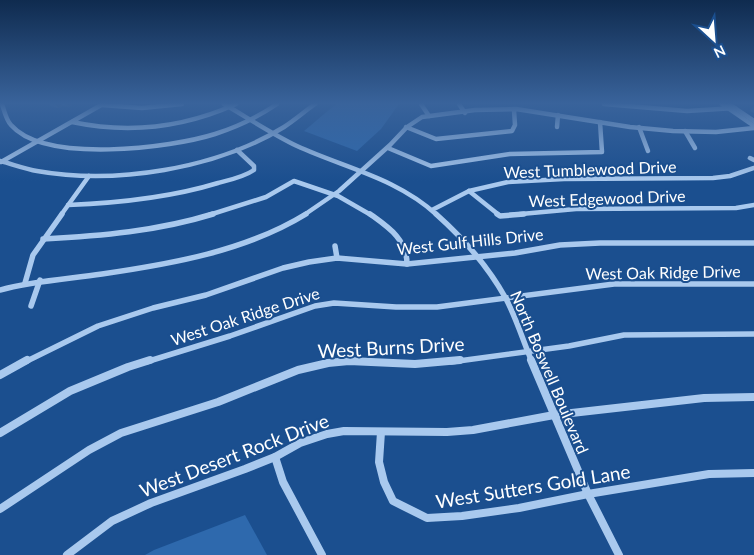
<svg xmlns="http://www.w3.org/2000/svg" width="754" height="555" viewBox="0 0 754 555" font-family="Lato,sans-serif">
	<style>
		.green { fill: #2e69ad }
		.lines { fill: none; stroke-linecap: round; stroke-linejoin: round }
		.minor-far2 { stroke: #a9c9ee; stroke-width: 4.5 }
		.minor-far1 { stroke: #a9c9ee; stroke-width: 5.5 }
		.minor { stroke: #a9c9ee; stroke-width: 8 }
		.wall { fill: #3a679d }
		.shaded-wall { fill: #305480 }
		.labels { text-anchor: middle; dominant-baseline: central; stroke-width: 4; stroke-linejoin: round; paint-order: stroke }
		.street-label { font-size: 16px; fill: #fff; stroke: #1b4f8f }
		.near-street-label { font-size: 19px; fill: #fff; stroke: #1b4f8f }
	</style>
	<rect width="100%" height="100%" fill="#1b4f8f"/>
	<g class="green">
		<polygon points="336,104 399,104 381,129 357,151 304,131"/>
		<polygon points="245,515 267,555 145,555 154,550"/>
	</g>
	<g class="lines">
		<g class="minor-far2">
			<path d="M2,104C4,110 6,120 11,125C45,164 171,148 215,134C237,127 258,117 277,104"/>
			<path d="M224,104C248,118 272,134 297,146C345,168 397,178 437,215"/>
			<polyline points="421,104 429,116"/>
			<polyline points="459,104 465,113"/>
			<polyline points="604,104 687,111 735,108"/>
			<polyline points="722,104 754,126"/>
			<polyline points="729,104 754,121"/>
			<polyline points="102,105 142,108 182,104"/>
			<path d="M72,122C129,134 183,128 236,104"/>
			<polyline points="406,127 436,139 512,131 515,125 514,110"/>
			<polyline points="557,127 558,115"/>
			<polyline points="639,127 648,151"/>
			<polyline points="685,131 695,148"/>
			<polyline points="388,148 431,166 510,154 602,152 600,122"/>
			<polyline points="750,158 754,160"/>
			<path d="M0,161C12,164 25,169 37,171C115,185 216,169 284,127C295,120 305,111 315,104"/>
			<polyline points="1,162 103,104"/>
			<polyline points="469,191 499,215"/>
			<path d="M68,205C119,203 169,198 218,183C230,180 244,177 254,170V166L237,150"/>
			<polyline points="432,210 469,191 508,182 564,179 713,178 730,176 754,168"/>
			<polyline points="61,215 89,176"/>
			<polyline points="209,215 266,197 294,181 338,196 371,215"/>
			<polyline points="304,215 339,191 390,145 407,127 422,117 475,110 516,109 630,127 673,131 716,132 754,128"/>
			<polyline points="510,215 576,209 736,208 754,205"/>
		</g>
		<g class="minor-far1">
			<path d="M370,214C388,227 407,239 407,264"/>
			<path d="M436,214C463,238 487,265 505,297C516,317 523,341 532,362"/>
			<polyline points="497,214 500,216 524,214"/>
			<path d="M43,239C101,236 158,231 213,214"/>
			<polyline points="335,246 337,258"/>
			<polyline points="25,283 33,255 62,214"/>
			<path d="M0,290C33,281 68,279 102,274C171,264 246,251 306,214"/>
			<polyline points="31,306 40,280"/>
			<polyline points="25,362 98,326 153,308 206,295 283,268 309,262 337,258 407,264 515,253 560,245 600,243 754,243"/>
			<polyline points="146,362 230,336 315,306 334,303 396,307 437,307 614,284 754,284"/>
			<polyline points="343,362 362,362"/>
			<polyline points="451,362 569,346 624,335 754,334"/>
		</g>
		<g class="minor">
			<polyline points="531,360 588,494 619,555"/>
			<polyline points="0,375 27,360"/>
			<polyline points="381,432 379,462 384,482 393,501 427,518 462,516 519,508 588,494 709,474 754,473"/>
			<polyline points="0,433 70,391 128,367 150,360"/>
			<polyline points="275,457 283,482 322,555"/>
			<polyline points="0,509 89,450 121,433 218,402 298,370 328,363 349,361 415,364 460,360"/>
			<polyline points="67,555 112,521 151,503 245,469 275,457 300,443 327,434 344,431 447,432 473,430 554,415 704,398 754,397"/>
		</g>
	</g>
	<g class="wall">
		<polygon points="48,104 74,104 68,107 62,106 58,108 50,106"/>
		<polygon points="754,106 754,113 750,111"/>
	</g>
	<g class="shaded-wall">
		<polygon points="55,104 60,104 62,106 58,108"/>
		<polygon points="66,104 74,104 68,107"/>
	</g>
	<linearGradient id="sky" x2="0" y2="1"><stop stop-color="#0f2b4f"/><stop offset="0.57" stop-color="#39639b"/><stop offset="1" stop-color="#39639b" stop-opacity="0"/></linearGradient>
	<rect width="754" height="181" fill="url(#sky)"/>
	<g class="labels">
		<g class="street-label">
			<text transform="translate(590 169) rotate(-2)">West Tumblewood Drive</text>
			<text transform="translate(607 198) rotate(-2)">West Edgewood Drive</text>
			<text transform="translate(470 241) rotate(-6)">West Gulf Hills Drive</text>
			<text transform="translate(663 272) rotate(-1)">West Oak Ridge Drive</text>
			<text transform="translate(245 316) rotate(-18)">West Oak Ridge Drive</text>
			<text transform="translate(550 372) rotate(67)">North Boswell Boulevard</text>
		</g>
		<g class="near-street-label">
			<text transform="translate(391 347) rotate(-3)">West Burns Drive</text>
			<text transform="translate(234 455) rotate(-21)">West Desert Rock Drive</text>
			<text transform="translate(533 486) rotate(-9)">West Sutters Gold Lane</text>
		</g>
	</g>
	<g transform="translate(714 40) rotate(154)" stroke="#1b4f8f" stroke-width="4" paint-order="stroke">
	<path d="M0-4L9 19L0 12L-9 19Z" fill="#ffffff"/>
	<text y="-8" font-size="14" font-weight="bold" text-anchor="middle" fill="#ffffff">N</text>
	</g>
</svg>
